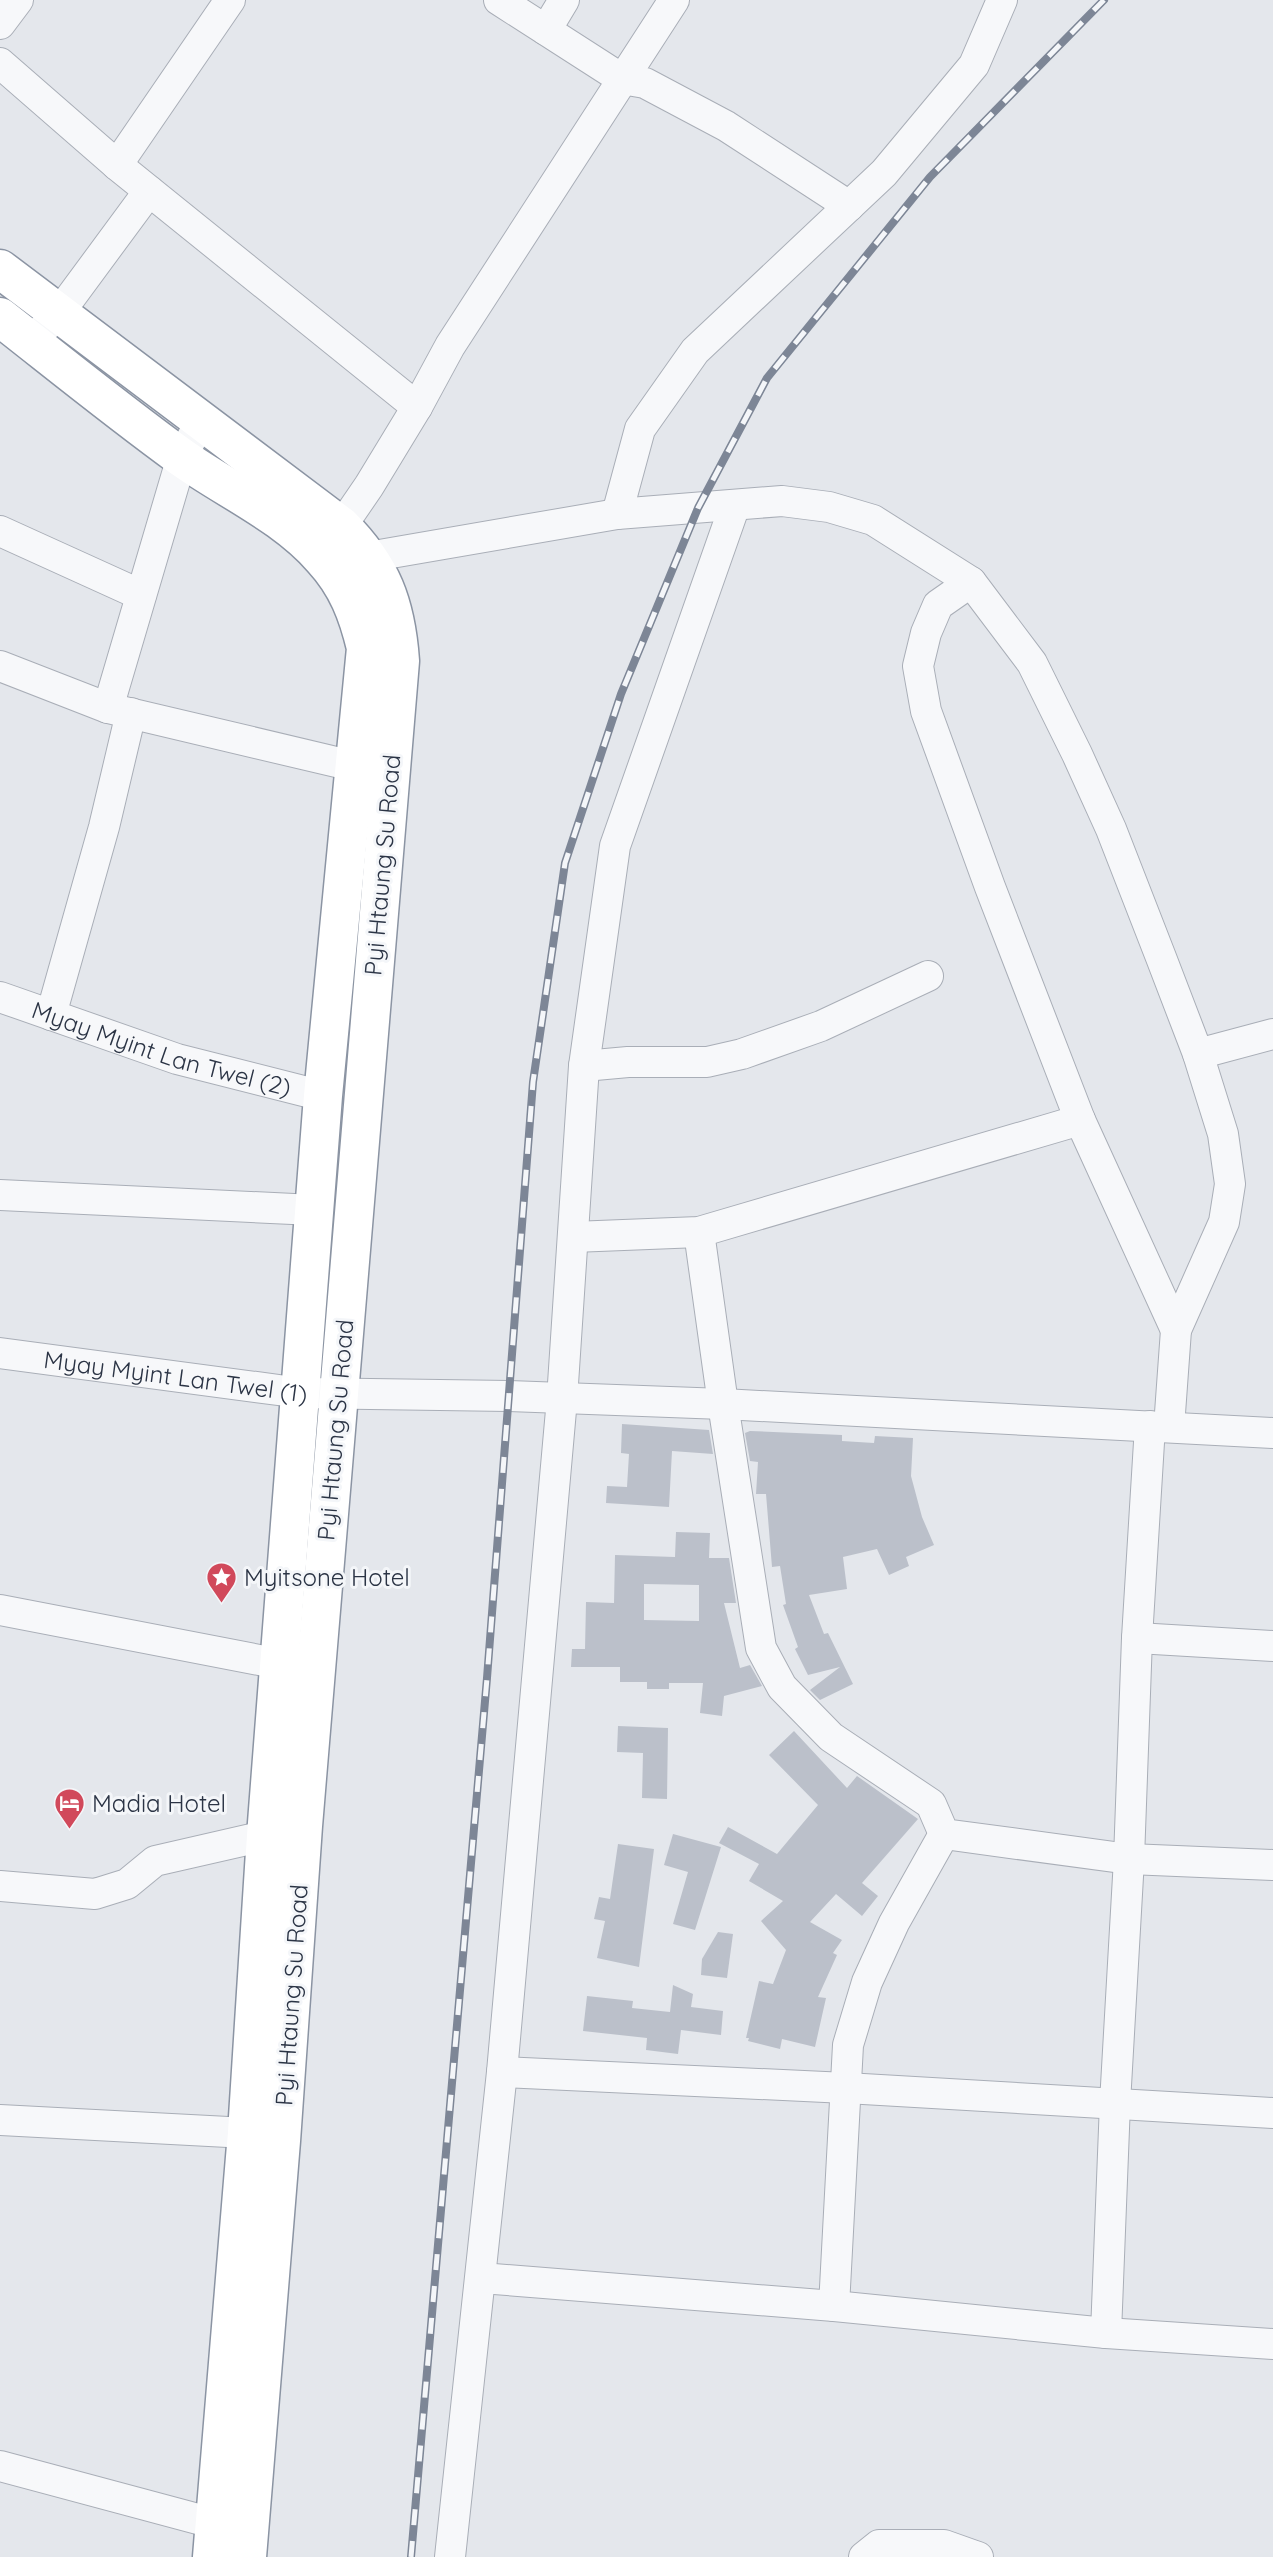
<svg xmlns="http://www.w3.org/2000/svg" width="1273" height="2557" viewBox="0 0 1273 2557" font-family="Quicksand,sans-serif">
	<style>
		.building { fill: #bbc0ca; fill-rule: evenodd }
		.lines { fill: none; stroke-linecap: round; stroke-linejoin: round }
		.minor-casing { stroke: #a9aeb7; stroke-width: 32 }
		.highway-casing { stroke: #8b94a3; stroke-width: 41 }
		.minor { stroke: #f7f8fa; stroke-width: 30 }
		.highway { stroke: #fff; stroke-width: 38 }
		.rail-casing { stroke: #7d8696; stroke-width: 8 }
		.rail { stroke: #f4f6f9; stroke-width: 5; stroke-dasharray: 16; stroke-linecap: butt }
		.labels { text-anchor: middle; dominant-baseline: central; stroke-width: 6; stroke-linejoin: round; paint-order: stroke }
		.street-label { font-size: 24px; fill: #2b3445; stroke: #f4f6f9 }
		.poi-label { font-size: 24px; fill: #2b3445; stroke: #f4f6f9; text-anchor: start }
	</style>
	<rect width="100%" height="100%" fill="#e4e7ec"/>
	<g class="building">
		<polygon points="622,1424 709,1430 713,1454 672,1451 669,1507 606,1503 607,1486 627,1487 629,1454 621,1453"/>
		<polygon points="750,1431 842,1435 842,1441 874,1443 875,1436 913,1438 911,1476 922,1517 934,1545 906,1557 909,1566 889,1575 877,1549 843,1557 847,1589 809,1595 824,1634 828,1633 853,1684 820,1700 810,1690 840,1667 808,1675 795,1649 798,1647 783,1605 786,1604 780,1566 772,1567 766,1494 756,1494 758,1462 750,1461 745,1433"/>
		<path d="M676,1532L710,1533L709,1558H729L736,1603H724L740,1668L750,1665L762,1686L724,1696L722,1716L700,1713L703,1683H669V1689H647V1682H620V1667H571L572,1649H585L586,1602L614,1603L615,1555L675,1557ZM644,1584L699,1585V1621L644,1620Z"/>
		<polygon points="618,1726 668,1728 667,1799 642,1798 643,1753 617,1752"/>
		<polygon points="794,1731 847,1788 857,1776 918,1819 862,1883 878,1896 862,1916 836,1894 810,1922 842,1940 833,1953 837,1955 818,1997 826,1998 815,2047 782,2039 780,2049 748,2041 749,2038 746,2038 759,1981 773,1984 786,1950 761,1921 783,1901 749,1881 759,1864 719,1843 728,1827 777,1854 818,1805 769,1755"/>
		<polygon points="673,1834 721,1847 695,1930 673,1924 688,1872 664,1865"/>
		<polygon points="618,1844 654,1849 639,1967 597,1958 605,1921 594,1919 599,1897 610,1899"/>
		<polygon points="718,1932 733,1934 727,1978 701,1975 702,1959"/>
		<polygon points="673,1985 693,1994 691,2007 723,2011 721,2035 681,2030 678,2054 646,2050 647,2038 583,2031 587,1996 633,2001 632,2008 670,2012"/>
	</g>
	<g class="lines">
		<defs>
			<g id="minor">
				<polyline points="499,0 622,79 645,83 726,126 849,206"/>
				<polyline points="0,24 18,0"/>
				<polyline points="546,30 564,0"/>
				<polyline points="0,63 117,165 417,407"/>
				<polyline points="117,165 230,0"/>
				<polyline points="43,329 59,313 149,191"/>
				<polyline points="617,514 640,429 695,351 884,173 974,65 1002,0"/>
				<polyline points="0,531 141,595"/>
				<polyline points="330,543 369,486 417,407 450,346 674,0"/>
				<polyline points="368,557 617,514 782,501 829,507 873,520 971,582 1032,663 1077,754 1111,829 1162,960 1198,1054 1223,1134 1230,1184 1224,1222 1176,1330 1169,1427"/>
				<polyline points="971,582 938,605 926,633 918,666 926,711 990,887 1080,1120 1176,1330"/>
				<polyline points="0,666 108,708 353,766"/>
				<polyline points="108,708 182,457 201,420"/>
				<path id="s1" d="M0,997L177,1059L323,1096"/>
				<polyline points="51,1015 104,827 131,713"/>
				<polyline points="1198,1054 1273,1034"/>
				<polyline points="584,1066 628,1062 707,1062 742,1054 821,1026 928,976"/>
				<polyline points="0,1195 314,1210"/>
				<polyline points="699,1232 723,1404 761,1648 782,1687 831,1737 931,1804 944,1834 1129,1859 1273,1865"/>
				<polyline points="573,1237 699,1232 1080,1120"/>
				<path id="s2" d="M0,1353L301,1393L509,1396L723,1404L1273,1433"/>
				<polyline points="0,1610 280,1664 299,1662"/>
				<polyline points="1137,1638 1273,1646"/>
				<polyline points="0,1886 95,1894 127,1884 155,1861 286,1831"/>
				<polyline points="502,2072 846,2088 1273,2113"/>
				<polyline points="0,2120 247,2133 267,2138"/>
				<polyline points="481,2278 834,2306 1106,2333 1273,2344"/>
				<polyline points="834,2306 848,2045 867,1982 894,1923 944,1834"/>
				<polyline points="1106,2333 1115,2103 1129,1859 1137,1638 1150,1426"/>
				<polyline points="0,2466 235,2529"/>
				<polyline points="450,2557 502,2072 562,1399 584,1066 615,846 735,505"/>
				<polyline points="864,2557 879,2545 944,2545 978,2557"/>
			</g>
			<g id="highway">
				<path d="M0,269L341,526C382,567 396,604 400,661L303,1826L281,2141L247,2557"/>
				<path d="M0,317C60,364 119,412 181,457C227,490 285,515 323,559C347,585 358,614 366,648L323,1096L266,1836L247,2133L212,2557"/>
			</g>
		</defs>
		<use href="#minor" class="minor-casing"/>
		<use href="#highway" class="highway-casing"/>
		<use href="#minor" class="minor"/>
		<use href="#highway" class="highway"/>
		<defs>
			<polyline id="rail" points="411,2557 487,1678 533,1082 565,863 621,694 698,508 767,378 930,177 1104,0"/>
		</defs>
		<use href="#rail" class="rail-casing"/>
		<use href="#rail" class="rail"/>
	</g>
	<defs>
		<symbol id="sight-pin" viewBox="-11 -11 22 30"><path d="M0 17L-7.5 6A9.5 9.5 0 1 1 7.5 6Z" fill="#d1495b" stroke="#f4f6f9"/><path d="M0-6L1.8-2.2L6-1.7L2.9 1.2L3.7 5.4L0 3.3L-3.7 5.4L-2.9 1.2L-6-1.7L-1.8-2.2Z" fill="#fff"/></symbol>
		<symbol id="hotel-pin" viewBox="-11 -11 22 30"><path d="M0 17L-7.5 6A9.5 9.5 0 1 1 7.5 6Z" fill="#d1495b" stroke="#f4f6f9"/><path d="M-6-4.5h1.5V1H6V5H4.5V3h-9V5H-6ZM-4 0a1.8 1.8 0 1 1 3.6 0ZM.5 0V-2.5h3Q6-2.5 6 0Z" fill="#fff"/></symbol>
	</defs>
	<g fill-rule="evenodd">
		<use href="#sight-pin" x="204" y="1560" width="35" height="47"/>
		<use href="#hotel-pin" x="52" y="1786" width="35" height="47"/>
	</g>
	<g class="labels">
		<g class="street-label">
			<text transform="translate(382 865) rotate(-85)">Pyi Htaung Su Road</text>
			<text stroke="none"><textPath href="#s1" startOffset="170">Myay Myint Lan Twel (2)</textPath></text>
			<text stroke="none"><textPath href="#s2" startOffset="177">Myay Myint Lan Twel (1)</textPath></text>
			<text transform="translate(335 1430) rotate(-85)">Pyi Htaung Su Road</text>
			<text transform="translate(291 1995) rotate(-86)">Pyi Htaung Su Road</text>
		</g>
		<g class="poi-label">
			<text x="244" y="1577">Myitsone Hotel</text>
			<text x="92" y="1803">Madia Hotel</text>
		</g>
	</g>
</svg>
